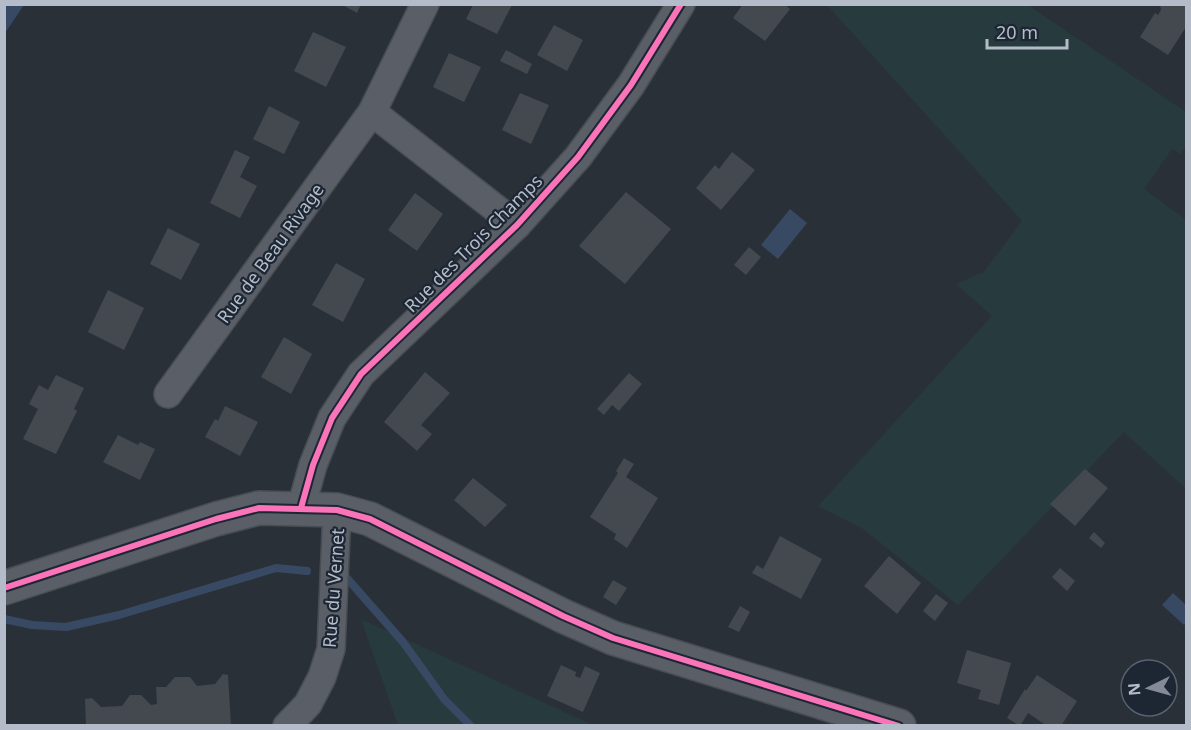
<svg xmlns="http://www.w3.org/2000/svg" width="1191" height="730" viewBox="0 0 1191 730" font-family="'Noto Sans',sans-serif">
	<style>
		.green { fill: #273a3e }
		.water { fill: #384963 }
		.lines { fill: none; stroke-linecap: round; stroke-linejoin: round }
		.stream { stroke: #384963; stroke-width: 8 }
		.building { fill: #444950 }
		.minor-casing { stroke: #484c53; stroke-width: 30 }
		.tertiary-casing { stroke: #484c53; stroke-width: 36 }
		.minor { stroke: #5a5e66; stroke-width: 27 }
		.tertiary { stroke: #5a5e66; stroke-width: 33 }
		.cycleway-casing { stroke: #1d2633; stroke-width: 10 }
		.cycleway { stroke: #fb73b8; stroke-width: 6 }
		.labels { text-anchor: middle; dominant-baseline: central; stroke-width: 4.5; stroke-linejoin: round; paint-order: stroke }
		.street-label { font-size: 18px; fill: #b4bcc9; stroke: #1d2633 }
	</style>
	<rect width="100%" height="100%" fill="#2a3038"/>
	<g class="green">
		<polygon points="827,5 1028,5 1186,112 1186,146 1180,154 1172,149 1144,189 1186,220 1186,489 1124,432 958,605 863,529 818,506 992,316 956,284 984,272 1022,221"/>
		<polygon points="361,619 593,725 398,725"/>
	</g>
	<g class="water">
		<polygon points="5,4 24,5 5,33 4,5"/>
		<polygon points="790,209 807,223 778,259 761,245"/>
		<polygon points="1173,593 1186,605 1186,622 1184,625 1162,605"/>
	</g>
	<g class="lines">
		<g class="stream">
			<polyline points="345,576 403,642 444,699 471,726"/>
			<polyline points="4,619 32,625 66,627 119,615 276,568 307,571"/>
		</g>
	</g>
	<g class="building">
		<polygon points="341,4 361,4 357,13"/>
		<polygon points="743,4 784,4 790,9 765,41 733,18"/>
		<polygon points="1160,4 1186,4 1186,27 1168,55 1140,37 1155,13 1158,15 1161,10"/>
		<polygon points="473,5 512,5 497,34 466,19"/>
		<polygon points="554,25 583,40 567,71 537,55"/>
		<polygon points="313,32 346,47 326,87 294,71"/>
		<polygon points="506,50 532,64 527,74 500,61"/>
		<polygon points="449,53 481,67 464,102 433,87"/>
		<polygon points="520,93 549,105 531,144 502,130"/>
		<polygon points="269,106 300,122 284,154 253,139"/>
		<polygon points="235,150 250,157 240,177 257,186 240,218 210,203"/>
		<polygon points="732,152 755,170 721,210 696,188 715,165 719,169"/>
		<polygon points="626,192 671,229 625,284 579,246"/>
		<polygon points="415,193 443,214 417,251 388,230"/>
		<polygon points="168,228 200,244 181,280 150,264"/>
		<polygon points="749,247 761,257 746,275 734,265"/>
		<polygon points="336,263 365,279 343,322 312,305"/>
		<polygon points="108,290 144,308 124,350 88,332"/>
		<polygon points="284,337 312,354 291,394 261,377"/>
		<polygon points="425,372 450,393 421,425 432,434 417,451 384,422"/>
		<polygon points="629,373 642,384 619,411 612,405 604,415 597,409"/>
		<polygon points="56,375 84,388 74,409 77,411 56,454 23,439 38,409 29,404 39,385 48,390"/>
		<polygon points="225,406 258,422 240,456 205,437 215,419 218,421"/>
		<polygon points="118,435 138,445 140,442 155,449 140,480 103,462"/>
		<polygon points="624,458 634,464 626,477 658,498 627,548 614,539 616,534 590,517 618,473 616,471"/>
		<polygon points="1085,469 1108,488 1075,526 1050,504"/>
		<polygon points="473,478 507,505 485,527 454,500"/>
		<polygon points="1094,532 1105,543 1101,548 1089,538"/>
		<polygon points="780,536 822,559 801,599 752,573 757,565 763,569"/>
		<polygon points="889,556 921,583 897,614 864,586"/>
		<polygon points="1060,568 1075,581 1067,591 1052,577"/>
		<polygon points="613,580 627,588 616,605 603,597"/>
		<polygon points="936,594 948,603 935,621 923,611"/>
		<polygon points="740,606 750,612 739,632 728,627"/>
		<polygon points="967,650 1011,663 999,705 978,699 981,690 957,683"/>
		<polygon points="561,665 576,672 575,676 580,678 585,666 600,673 583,712 547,696"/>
		<polygon points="223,674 228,675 231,726 86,726 85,699 92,698 101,707 122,706 130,695 141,695 151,705 157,704 156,687 166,687 175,677 190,677 197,686 215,684"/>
		<polygon points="1037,675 1077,701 1061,726 1047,726 1028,713 1020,726 1007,718 1025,689 1026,691"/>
	</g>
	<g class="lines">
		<defs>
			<g id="minor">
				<polyline points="372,112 517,225"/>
				<polyline points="168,394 372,112 425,4"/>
				<polyline points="301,508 313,465 332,418 361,374 517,225 578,157 631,85 681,4"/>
				<polyline points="287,726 308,704 322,677 331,649 337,510"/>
			</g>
			<polyline id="tertiary" points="4,588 216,519 259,508 337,510 370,519 563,616 613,638 899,726"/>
		</defs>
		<use href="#minor" class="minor-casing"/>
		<use href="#tertiary" class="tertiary-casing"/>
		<use href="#minor" class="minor"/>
		<use href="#tertiary" class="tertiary"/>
		<defs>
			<g id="cycleway">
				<polyline points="301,508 313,465 332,418 361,374 517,225 578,157 631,85 681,4"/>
				<polyline points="4,588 216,519 259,508 337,510 370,519 563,616 613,638 899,726"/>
			</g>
		</defs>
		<use href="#cycleway" class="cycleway-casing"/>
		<use href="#cycleway" class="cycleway"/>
	</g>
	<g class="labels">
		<g class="street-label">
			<text transform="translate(473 243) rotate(-45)">Rue des Trois Champs</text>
			<text transform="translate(270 253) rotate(-54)">Rue de Beau Rivage</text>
			<text transform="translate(333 588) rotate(-86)">Rue du Vernet</text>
		</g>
	</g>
	<rect width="1191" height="730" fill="none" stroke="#b4bcc9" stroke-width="12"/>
	<g transform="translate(1149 688) rotate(265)"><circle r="28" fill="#1d2633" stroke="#59626f" stroke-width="1.5"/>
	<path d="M0-4.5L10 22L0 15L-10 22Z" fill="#848b96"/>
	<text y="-9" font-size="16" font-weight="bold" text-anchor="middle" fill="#b4bcc9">N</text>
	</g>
	<path d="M987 39v9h80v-9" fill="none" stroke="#b4bcc9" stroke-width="3"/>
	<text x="996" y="39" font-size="18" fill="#b4bcc9" stroke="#1d2633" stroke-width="4.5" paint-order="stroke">20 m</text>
</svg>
